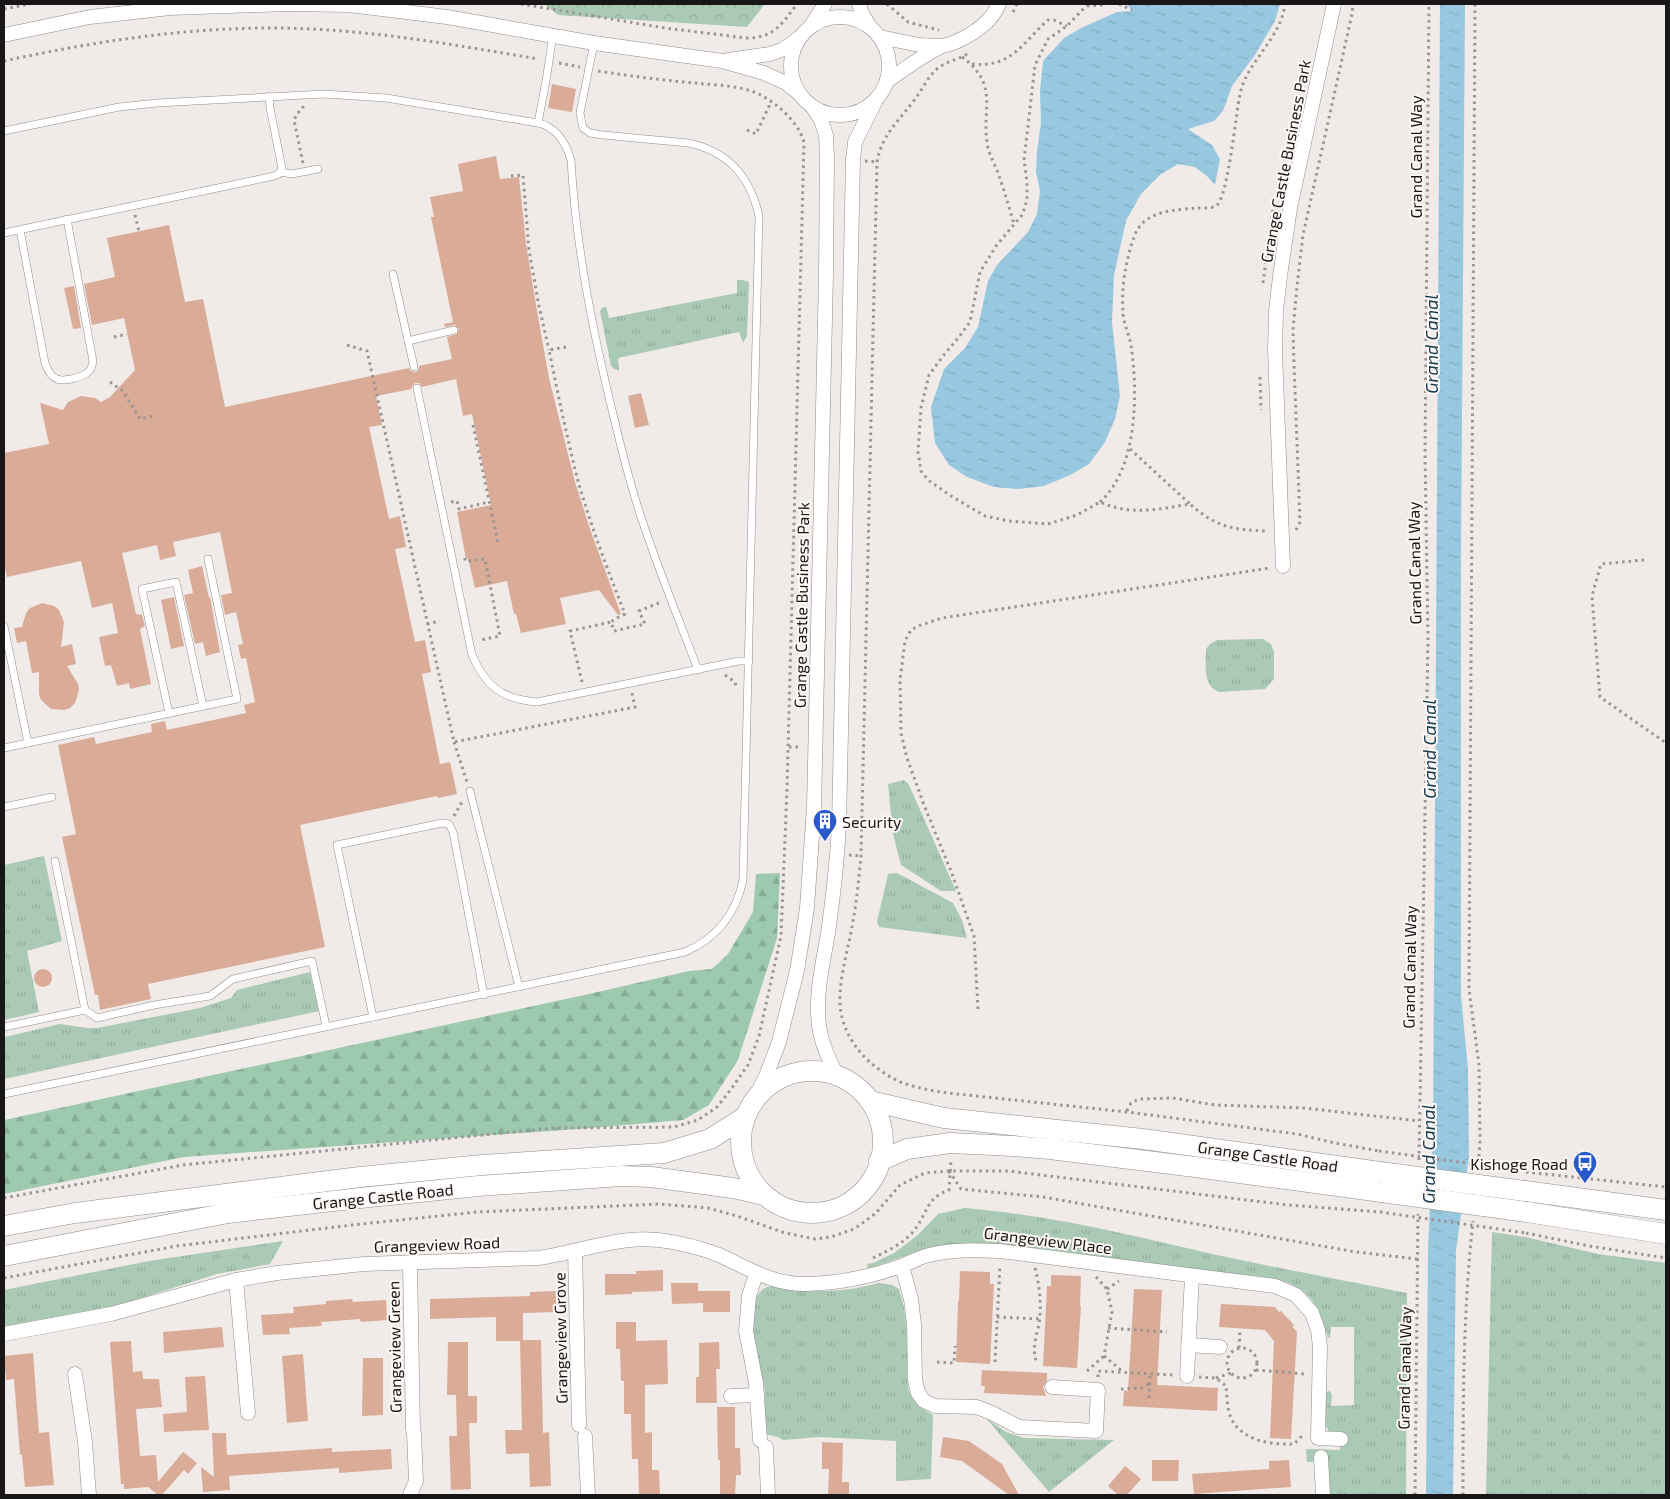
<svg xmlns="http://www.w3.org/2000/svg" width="1670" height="1499" viewBox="0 0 1670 1499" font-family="'Exo 2',sans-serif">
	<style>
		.grass { fill: url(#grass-tufts) }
		.forest { fill: url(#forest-firs) }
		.park { fill: url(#park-crowns) }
		.water { fill: url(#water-ripples) }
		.building { fill: #daac98 }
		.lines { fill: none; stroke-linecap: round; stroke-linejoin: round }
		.service-casing { stroke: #918c89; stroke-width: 8 }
		.minor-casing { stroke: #918c89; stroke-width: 15 }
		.secondary-casing { stroke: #918c89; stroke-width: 21 }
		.path { stroke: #9a9594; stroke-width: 3; stroke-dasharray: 2.5 4; stroke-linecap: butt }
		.service { stroke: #fff; stroke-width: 7 }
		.minor { stroke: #fff; stroke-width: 14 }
		.secondary { stroke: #fff; stroke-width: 20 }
		.secondary-bridge-casing { stroke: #918c89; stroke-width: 21; stroke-linecap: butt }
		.path-bridge { stroke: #9a9594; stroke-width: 3; stroke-dasharray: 2.5 4; stroke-linecap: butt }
		.secondary-bridge { stroke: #fff; stroke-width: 20 }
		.labels { text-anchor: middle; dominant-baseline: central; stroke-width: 4; stroke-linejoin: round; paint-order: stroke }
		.street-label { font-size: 16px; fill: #181616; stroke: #fdf7f5 }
		.poi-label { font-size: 16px; fill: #181616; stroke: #fdf7f5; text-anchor: start }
		.water-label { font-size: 18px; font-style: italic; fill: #163e50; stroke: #fdf7f5 }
	</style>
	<defs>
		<pattern id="grass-tufts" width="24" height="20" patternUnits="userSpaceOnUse" patternTransform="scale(1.25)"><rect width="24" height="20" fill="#aacab6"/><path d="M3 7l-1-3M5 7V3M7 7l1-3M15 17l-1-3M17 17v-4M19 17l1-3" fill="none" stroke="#92ad9c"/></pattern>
		<pattern id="forest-firs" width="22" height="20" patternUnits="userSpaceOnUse" patternTransform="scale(1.25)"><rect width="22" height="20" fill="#9dcaaf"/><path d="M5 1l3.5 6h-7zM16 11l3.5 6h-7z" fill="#86ad96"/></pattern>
		<pattern id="park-crowns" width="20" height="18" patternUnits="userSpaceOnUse" patternTransform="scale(1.25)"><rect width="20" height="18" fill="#aacab6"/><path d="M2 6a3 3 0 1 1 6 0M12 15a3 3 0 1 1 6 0" fill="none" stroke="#92ad9c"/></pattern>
		<pattern id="water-ripples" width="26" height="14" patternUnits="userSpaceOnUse" patternTransform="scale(1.25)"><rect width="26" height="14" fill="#98c8e0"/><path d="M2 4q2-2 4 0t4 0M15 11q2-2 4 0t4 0" fill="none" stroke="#82abbf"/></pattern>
	</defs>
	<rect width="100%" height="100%" fill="#f0eae8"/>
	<g class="grass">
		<polygon points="737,280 743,280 749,282 747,336 743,343 739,332 618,358 619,370 614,369 611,366 600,311 602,308 606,307 609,318 737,293"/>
		<path d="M1263,639L1271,644L1274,652V679L1265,689L1220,692C1202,687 1206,664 1206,649L1210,644L1217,640Z"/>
		<polygon points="904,780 909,785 956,891 941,891 901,865 893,834 888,784"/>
		<polygon points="44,856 62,941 27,951 39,1012 4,1020 4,865"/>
		<polygon points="897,873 953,903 962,920 967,938 879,927 877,922 888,874"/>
		<polygon points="310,972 319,1011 4,1079 5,1037 60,1024 87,1028 97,1028 200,1008 231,998 237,990"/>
		<path d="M965,1208C1049,1215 1131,1235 1212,1254C1277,1268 1342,1280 1407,1293L1406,1495H1330L1327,1461L1307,1462L1306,1449L1340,1450V1434L1329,1432L1325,1424V1392L1330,1391L1332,1395L1331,1406L1354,1405V1327H1331L1330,1337L1328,1338C1313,1276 1281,1279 1227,1273L919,1251L868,1269L867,1264L873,1263L894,1253L918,1235L938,1214Z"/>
		<polygon points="1492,1232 1525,1237 1598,1254 1666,1263 1666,1495 1486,1495"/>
		<polygon points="283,1241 270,1264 217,1274 113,1307 4,1327 4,1290 149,1261"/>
		<path d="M879,1283L892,1285L899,1289C907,1312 907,1335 907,1359C907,1371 906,1384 910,1394C915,1404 924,1410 933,1415L931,1479L896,1481V1441L820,1437L783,1440L778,1437L764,1434C764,1416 767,1397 763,1380C761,1369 756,1358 755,1347C752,1329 747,1286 774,1286C790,1286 806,1291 823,1291C842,1291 861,1288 879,1283Z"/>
		<polygon points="986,1418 1006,1432 1024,1438 1114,1440 1049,1492"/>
	</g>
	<polygon class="forest" points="780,873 777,938 738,1060 709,1105 683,1120 591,1128 184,1157 4,1194 4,1120 589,994 689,971 712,969 728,954 753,912 756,874"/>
	<polygon class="park" points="544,4 765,4 747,27 558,15"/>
	<g class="water">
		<polygon points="1127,4 1280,4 1275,21 1255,55 1232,86 1223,111 1214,121 1188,129 1212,145 1220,159 1215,185 1208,177 1195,167 1178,164 1161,174 1141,194 1126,221 1114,275 1112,322 1120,396 1115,419 1105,442 1089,464 1070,475 1044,486 1019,489 994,487 967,477 949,465 935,443 931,407 944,369 965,348 978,327 988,281 997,265 1028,232 1037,214 1040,191 1036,172 1037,151 1041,123 1040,91 1043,61 1064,38 1083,27 1117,12 1132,11"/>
		<polygon points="1440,4 1465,4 1461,557 1461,996 1468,1069 1469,1156 1456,1251 1453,1495 1426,1495 1428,1251 1433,1131"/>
	</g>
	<g class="building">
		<polygon points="552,84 576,89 572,112 548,108"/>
		<polygon points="496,156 500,179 519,177 526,243 536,305 549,378 575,482 590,529 621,614 618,615 599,590 560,598 566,624 521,633 516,614 514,614 507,581 475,588 468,558 466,559 457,512 491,505 472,414 463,416 456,379 422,387 419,383 415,383 412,386 412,389 376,396 382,425 369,427 389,519 400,516 406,547 395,549 415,642 425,640 431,672 422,674 440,764 450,762 457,794 438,798 437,796 300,825 325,947 148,984 151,999 100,1010 98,995 95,995 62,837 76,834 58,745 94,737 96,744 152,732 151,724 165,721 167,730 246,713 244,705 255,702 246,658 241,659 238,645 243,644 236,612 225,615 221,595 232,593 220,532 173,542 176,556 160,560 157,545 122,553 136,614 142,615 145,626 140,629 151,684 130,689 129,683 117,686 111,665 105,666 99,637 118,633 112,603 92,608 81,561 7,577 4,564 4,453 49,444 40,403 63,410 68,402 81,396 95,398 101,402 110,397 135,370 124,318 92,325 84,284 115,277 107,238 169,225 185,302 203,299 225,407 409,368 410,371 415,372 418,371 419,366 452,359 447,337 457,334 459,329 455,325 445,327 444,324 453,322 431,217 434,217 430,197 463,191 458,164"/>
		<polygon points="74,286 81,328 73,329 64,288"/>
		<polygon points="641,393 649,425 635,428 628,396"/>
		<polygon points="202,566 209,598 210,597 220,652 206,656 203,642 195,644 184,595 193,593 188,570"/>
		<polygon points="174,597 184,646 171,649 161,600"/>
		<polygon points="42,603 54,606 59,610 64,622 61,647 72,644 76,664 67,666 78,684 79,690 75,703 70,708 64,710 51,709 41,700 39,694 39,672 32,673 26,641 17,643 14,628 22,627 26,613 30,608"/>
		<circle cx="43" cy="978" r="9"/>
		<polygon points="663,1270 663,1291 632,1292 632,1294 605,1295 605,1274 636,1274 636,1271"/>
		<polygon points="960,1271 990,1272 990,1284 994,1284 990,1364 956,1362 958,1301 959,1301"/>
		<polygon points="1051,1275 1081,1276 1080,1306 1081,1306 1077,1368 1043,1366 1047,1286 1051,1286"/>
		<polygon points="671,1283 698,1283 698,1291 730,1291 730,1312 703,1312 703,1303 672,1304"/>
		<polygon points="1134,1289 1162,1290 1157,1385 1218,1388 1217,1411 1123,1406 1124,1390 1128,1391"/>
		<polygon points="556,1291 557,1312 523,1313 523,1340 541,1340 543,1433 549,1432 551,1486 530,1487 529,1453 506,1454 505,1430 522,1430 520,1341 496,1341 496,1317 430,1319 430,1299 530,1296 530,1292"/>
		<polygon points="352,1299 353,1302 386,1300 387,1320 361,1322 360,1319 321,1322 322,1326 289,1328 290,1334 263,1335 261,1315 294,1313 293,1307 326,1304 326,1301"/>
		<polygon points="1221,1304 1275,1307 1279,1312 1281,1311 1294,1325 1292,1326 1297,1332 1291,1439 1270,1438 1274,1341 1265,1330 1219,1327"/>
		<polygon points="616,1322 636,1322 636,1341 667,1340 668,1384 645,1385 645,1433 652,1432 652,1470 659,1470 660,1495 639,1495 638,1459 632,1459 631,1414 624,1414 624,1381 621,1381 620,1349 616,1349"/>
		<polygon points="222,1327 224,1347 164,1353 163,1332"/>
		<polygon points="131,1341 133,1372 142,1371 143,1379 159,1379 162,1407 136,1409 140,1456 156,1455 158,1482 183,1452 197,1463 188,1474 184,1470 162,1495 158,1495 148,1487 124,1489 124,1484 121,1484 110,1342"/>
		<polygon points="448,1342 468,1342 468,1396 477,1396 477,1423 469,1423 471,1489 451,1490 449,1436 457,1436 456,1395 447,1395"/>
		<polygon points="719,1342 720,1369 716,1369 717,1403 696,1403 696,1377 699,1377 699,1343"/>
		<polygon points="33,1353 39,1433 49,1432 54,1485 25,1487 22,1455 20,1455 14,1379 6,1380 4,1356"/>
		<polygon points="303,1354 308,1421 287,1423 282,1356"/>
		<polygon points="363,1358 383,1358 383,1415 362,1416"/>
		<polygon points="982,1370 1047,1373 1047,1380 1043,1387 1046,1396 984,1393 985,1386 981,1386"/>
		<polygon points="205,1376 209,1430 164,1432 163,1414 187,1412 185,1377"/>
		<polygon points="717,1407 735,1407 735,1448 740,1448 741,1475 736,1475 735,1495 720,1495 720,1460 718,1460"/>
		<polygon points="212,1433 226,1433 227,1455 332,1448 332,1452 391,1449 392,1469 339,1473 339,1468 229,1476 230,1490 203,1492 201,1467 214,1477"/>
		<polygon points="943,1437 969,1441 1002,1464 1019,1495 1009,1495 962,1461 940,1457"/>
		<polygon points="822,1442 843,1443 842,1482 849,1482 849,1495 828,1495 829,1469 822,1469"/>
		<polygon points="1152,1460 1179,1460 1178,1481 1152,1481"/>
		<polygon points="1289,1460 1291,1487 1194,1494 1192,1474 1269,1469 1269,1461"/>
		<polygon points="1125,1466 1141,1479 1127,1495 1118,1495 1108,1486"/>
	</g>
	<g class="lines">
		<defs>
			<g id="service">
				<path d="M553,35L546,81L538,123C556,127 566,143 571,160C576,248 593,333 614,418C622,452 631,487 642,520C659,571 679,620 698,670"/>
				<polyline points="4,131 119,107 157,103 324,94 386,98 538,123"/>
				<polyline points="280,172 292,174 318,169"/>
				<path d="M20,230L45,363C47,369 50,376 57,379C64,382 83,377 88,372C92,369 92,365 93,361L67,219"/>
				<polyline points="4,233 274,176 279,174 282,168 270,108 269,96"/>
				<polyline points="393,274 414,367"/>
				<polyline points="408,341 454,330"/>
				<path d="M417,388L472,655C486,687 502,699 537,702L739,661H749"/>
				<polyline points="4,626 28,743"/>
				<polyline points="169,713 142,589 176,582 203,706"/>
				<polyline points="4,748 237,699 208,559"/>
				<polyline points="470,791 519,987"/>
				<polyline points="4,807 52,797"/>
				<polyline points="55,861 85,1010"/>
				<polyline points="373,1017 337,845 442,823 449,824 453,832 484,995"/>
				<polyline points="4,1027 85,1010 97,1018 154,1005 210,996 233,979 312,961 326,1026"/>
				<path d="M4,1094L685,952C717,938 736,914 743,880L759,216C750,176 728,151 688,143L603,135L590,133L583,128L580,113L594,43"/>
			</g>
			<g id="minor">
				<polyline points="288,4 349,5 447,17 594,43 722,61 764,73 786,83 800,94"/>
				<polyline points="859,4 862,14 870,27"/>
				<circle cx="840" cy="66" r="49"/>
				<polyline points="812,24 825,4"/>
				<polyline points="4,35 90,17 170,8 288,4"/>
				<polyline points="880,37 919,45 940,46"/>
				<polyline points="728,60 770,54 784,49 799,38"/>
				<path d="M887,81C904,70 920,57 938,48C943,45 948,45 953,43C972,35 991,23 999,4"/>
				<polyline points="1283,566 1275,350 1276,311 1280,276 1290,208 1334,4"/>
				<path d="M837,1076C829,1059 821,1043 819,1025C815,994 823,963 828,933C833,898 837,862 839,826L853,160L855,142L876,100"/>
				<polyline points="754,1100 766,1076 779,1042 797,971 807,908 814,807 826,274 827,157 826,135 821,120 812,106"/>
				<polyline points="575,1251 579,1425"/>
				<polyline points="410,1264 413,1429"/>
				<polyline points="902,1266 911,1299 914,1324 915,1380 918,1393 924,1401 935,1406 977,1407 992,1413 1019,1427 1096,1431 1098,1390 1052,1387"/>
				<polyline points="756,1274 749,1296 746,1331 756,1383 760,1440"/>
				<polyline points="236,1280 248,1413"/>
				<path d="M4,1334L111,1314L236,1280L277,1273L364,1264L538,1258C583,1252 625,1232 672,1242C687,1245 705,1249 719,1255C750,1269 773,1285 808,1284C841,1283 870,1277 901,1266C910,1263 919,1257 929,1255C953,1249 976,1250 1000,1251L1275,1286L1296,1295L1312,1313L1318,1330L1320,1347L1318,1438L1341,1439"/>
				<polyline points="1188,1345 1220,1347"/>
				<polyline points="75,1374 85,1442 89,1495"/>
				<polyline points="1187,1376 1192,1276"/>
				<polyline points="731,1396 757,1395"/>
				<polyline points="585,1436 588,1495"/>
				<polyline points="766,1447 768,1495"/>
				<polyline points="1321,1457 1323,1495"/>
				<polyline points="410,1495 416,1481 414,1433"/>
			</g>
			<g id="secondary">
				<circle cx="812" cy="1142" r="71"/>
				<polyline points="870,1101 944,1118 1143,1139 1380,1172"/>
				<polyline points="879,1161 907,1149 950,1143 1013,1146 1050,1149 1195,1167 1382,1192"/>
				<polyline points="1525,1191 1666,1210"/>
				<polyline points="1527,1212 1666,1234"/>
				<polyline points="4,1226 75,1213 360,1177 482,1165 664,1153 710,1139 745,1117"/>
				<polyline points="4,1256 228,1213 360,1198 478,1186 621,1176 651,1177 733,1188 764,1195"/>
			</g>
		</defs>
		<use href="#service" class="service-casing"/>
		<use href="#minor" class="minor-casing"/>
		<use href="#secondary" class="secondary-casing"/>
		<g class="path">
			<path d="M521,4L665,28L746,38C774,38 781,25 797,4"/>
			<polyline points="887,4 908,22 939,30"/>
			<path d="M1088,4L1067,26L1048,39L1035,65L1024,160L1027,182V199L1025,207L1022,215L996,246L980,272L970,322L959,337L943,356L929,375L921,408L918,452L921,471L928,480L951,496L985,516L1009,521L1048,524L1077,515L1100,502C1130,516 1160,509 1190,504C1217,528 1234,530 1268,531"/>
			<polyline points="1119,4 1132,10"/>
			<polyline points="1475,4 1469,989 1479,1065 1480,1141 1478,1168"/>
			<polyline points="1087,6 1104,5 1105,4"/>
			<polyline points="4,9 30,4"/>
			<polyline points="1013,12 1017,4"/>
			<path d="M967,54C958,60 947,61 938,68C928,76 923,89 915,99C899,121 882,134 877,162L861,856C859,877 857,899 853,921C849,947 839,976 840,1004C842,1040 871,1070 903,1083C918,1088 933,1091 948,1093L1127,1112L1297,1134L1335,1143L1379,1151"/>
			<path d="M962,57C1001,86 980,110 988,148C990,156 995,165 998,173C1004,190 1009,207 1014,224"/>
			<path d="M4,61C92,42 181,28 271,28C361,28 450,44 538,59"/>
			<polyline points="559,63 580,67"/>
			<path d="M972,64C1012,68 1022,43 1048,20H1054L1067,26"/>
			<polyline points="747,130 756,134 771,102"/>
			<polyline points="865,161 877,162"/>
			<polyline points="303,163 294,120 297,114 304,106"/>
			<polyline points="511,176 523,175 529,250 539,306 549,350"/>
			<polyline points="135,215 139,231"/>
			<polyline points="1263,283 1273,210"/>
			<polyline points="114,337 127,334"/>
			<polyline points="347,345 367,351 454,742 635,707 632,693"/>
			<path d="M566,347L549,350C558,394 567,438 578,481C591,526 608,571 625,614L617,618L611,622"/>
			<polyline points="1260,377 1261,410"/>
			<polyline points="110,382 123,391 140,419 154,416"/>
			<polyline points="473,425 498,543"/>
			<polyline points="1130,449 1190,504"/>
			<polyline points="451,502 457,501 459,509 489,502"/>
			<path d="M1100,502C1138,468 1138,392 1131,345C1129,333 1123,323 1123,312C1121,288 1126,260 1134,237C1143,210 1175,210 1198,208C1204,208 1212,209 1217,205C1228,196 1236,113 1240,94C1247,61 1281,39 1285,4"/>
			<polyline points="1296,530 1300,522 1294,364 1293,330 1297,286 1303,235 1352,14 1353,4"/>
			<polyline points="465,558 465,561 485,559 500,636 480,640"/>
			<polyline points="1644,560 1601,564 1592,596 1600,697 1666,743"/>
			<polyline points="427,624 440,621"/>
			<polyline points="725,675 735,682 736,686"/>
			<polyline points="582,682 570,631 611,622 614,631 645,624 639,611 661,602"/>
			<polyline points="454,742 467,782"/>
			<polyline points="789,747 802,747"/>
			<polyline points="454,816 462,802"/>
			<polyline points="849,855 861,856"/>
			<polyline points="978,1009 974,936 951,871 924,805 907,758 901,733 900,680 905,641 911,630 918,626 942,618 1270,568"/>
			<polyline points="1127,1111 1131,1103 1139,1099 1173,1098 1215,1105 1304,1108 1419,1121"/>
			<polyline points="1419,1160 1428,640 1425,452 1429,4"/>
			<polyline points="949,1171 961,1189 1043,1197 1356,1252 1418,1259"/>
			<polyline points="1526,1172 1666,1187"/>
			<path d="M4,1198L183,1165L552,1128L674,1127L698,1120L717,1107L729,1092L748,1065L759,1036L781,936L787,789L804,142C798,121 774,100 754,92C735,85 713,85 694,83C662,80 630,76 598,71"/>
			<polyline points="1526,1233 1589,1246 1666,1258"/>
			<path d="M873,1258C887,1251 901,1245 912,1233C928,1215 924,1199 949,1190L951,1160"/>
			<path d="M1035,1268C1039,1284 1041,1299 1040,1316C1039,1332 1030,1347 1037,1363"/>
			<polyline points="1096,1277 1107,1289 1112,1312 1104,1356 1122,1371"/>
			<polyline points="4,1278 177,1246 352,1225 477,1212 660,1204 708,1208 737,1216 785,1233 815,1239 831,1237 854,1229 875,1214 900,1185 925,1173 949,1171 1008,1171 1288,1205 1380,1212"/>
			<polyline points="1107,1289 1119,1281"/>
			<polyline points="997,1317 1040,1319"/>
			<polyline points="1108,1328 1167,1332"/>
			<circle cx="1242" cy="1363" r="15"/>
			<polyline points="1239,1348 1240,1331"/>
			<polyline points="937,1362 954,1363 955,1346"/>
			<polyline points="995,1362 1000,1265"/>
			<polyline points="1256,1370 1305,1374"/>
			<polyline points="1087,1371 1104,1356"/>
			<polyline points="1098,1377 1098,1371 1173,1375"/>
			<path d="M1199,1377L1216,1378L1226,1386C1227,1396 1227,1409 1231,1418C1242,1441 1271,1445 1294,1444L1303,1435"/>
			<polyline points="1216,1378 1231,1373"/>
			<polyline points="1121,1389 1141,1388 1149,1384"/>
			<polyline points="1149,1398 1150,1374"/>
			<polyline points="1415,1495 1418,1214"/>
			<path d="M1463,1495C1463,1404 1463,1312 1473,1221"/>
		</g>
		<use href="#service" class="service"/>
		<use href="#minor" class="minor"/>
		<use href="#secondary" class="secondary"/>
		<defs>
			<g id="secondary-bridge">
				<polyline points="1380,1172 1525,1191"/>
				<polyline points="1382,1192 1527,1212"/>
			</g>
		</defs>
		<use href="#secondary-bridge" class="secondary-bridge-casing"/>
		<g class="path-bridge">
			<polyline points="1379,1151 1517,1170"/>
			<polyline points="1380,1212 1526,1233"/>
		</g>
		<use href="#secondary-bridge" class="secondary-bridge"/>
	</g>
	<defs>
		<symbol id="building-pin" viewBox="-11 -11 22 30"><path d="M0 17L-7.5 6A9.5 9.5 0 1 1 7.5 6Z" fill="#2759c7" stroke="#fdf7f5"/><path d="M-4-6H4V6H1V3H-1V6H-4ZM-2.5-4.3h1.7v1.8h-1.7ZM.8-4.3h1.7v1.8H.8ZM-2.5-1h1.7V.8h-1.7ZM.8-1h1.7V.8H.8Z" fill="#fff"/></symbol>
		<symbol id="bus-pin" viewBox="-11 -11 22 30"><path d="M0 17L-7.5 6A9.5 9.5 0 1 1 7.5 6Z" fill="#2759c7" stroke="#fdf7f5"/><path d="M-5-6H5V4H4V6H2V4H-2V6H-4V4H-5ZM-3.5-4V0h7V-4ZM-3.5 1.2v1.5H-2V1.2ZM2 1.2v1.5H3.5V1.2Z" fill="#fff"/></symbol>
	</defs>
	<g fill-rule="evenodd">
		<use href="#building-pin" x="811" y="807" width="28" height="38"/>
		<use href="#bus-pin" x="1571" y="1149" width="28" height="38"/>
	</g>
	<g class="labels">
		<g class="street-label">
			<text transform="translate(1415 157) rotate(-90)">Grand Canal Way</text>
			<text transform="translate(1285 161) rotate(-79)">Grange Castle Business Park</text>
			<text transform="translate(1414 563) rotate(-91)">Grand Canal Way</text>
			<text transform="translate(801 605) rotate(-89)">Grange Castle Business Park</text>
			<text transform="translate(1409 967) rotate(-89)">Grand Canal Way</text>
			<text transform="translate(1268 1156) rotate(8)">Grange Castle Road</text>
			<text transform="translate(383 1196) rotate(-6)">Grange Castle Road</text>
			<text transform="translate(1048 1240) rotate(7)">Grangeview Place</text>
			<text transform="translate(437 1244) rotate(-2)">Grangeview Road</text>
			<text transform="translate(560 1338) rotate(-91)">Grangeview Grove</text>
			<text transform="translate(394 1347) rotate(-91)">Grangeview Green</text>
			<text transform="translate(1404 1368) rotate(-89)">Grand Canal Way</text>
		</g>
		<g class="poi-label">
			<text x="842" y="821">Security</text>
			<text x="1568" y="1163" text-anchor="end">Kishoge Road</text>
		</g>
		<g class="water-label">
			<text transform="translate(1431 344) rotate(-90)">Grand Canal</text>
			<text transform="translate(1429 749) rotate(-90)">Grand Canal</text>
			<text transform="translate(1428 1154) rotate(-90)">Grand Canal</text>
		</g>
	</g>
	<rect width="1670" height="1499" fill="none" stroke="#181616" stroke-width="10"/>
</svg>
